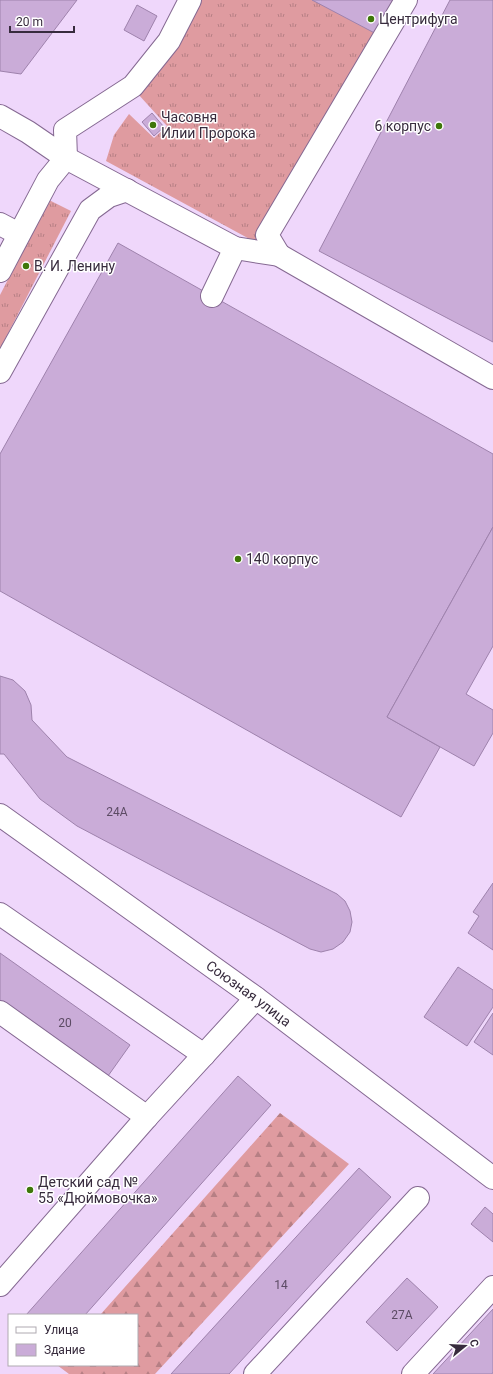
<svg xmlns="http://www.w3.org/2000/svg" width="493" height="1374" viewBox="0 0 493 1374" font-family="Roboto,sans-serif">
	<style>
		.grass { fill: url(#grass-tufts) }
		.forest { fill: url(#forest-firs) }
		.building { fill: #caacd8; stroke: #9e82ac }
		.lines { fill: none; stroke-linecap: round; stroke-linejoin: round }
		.minor-casing { stroke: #856992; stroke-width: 24 }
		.minor { stroke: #fff; stroke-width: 22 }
		.poi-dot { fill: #3e7709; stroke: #fff; stroke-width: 1.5 }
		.labels { text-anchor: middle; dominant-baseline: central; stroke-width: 3; stroke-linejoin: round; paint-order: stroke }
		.number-label { font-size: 12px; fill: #5c4b64 }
		.poi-label { font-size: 14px; fill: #372b3d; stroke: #fff; text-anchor: start }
		.street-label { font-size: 14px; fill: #372b3d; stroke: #fff }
	</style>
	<defs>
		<pattern id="grass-tufts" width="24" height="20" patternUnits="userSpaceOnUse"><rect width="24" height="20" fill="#df9ba0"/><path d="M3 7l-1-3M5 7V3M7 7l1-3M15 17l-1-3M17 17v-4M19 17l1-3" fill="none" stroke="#b67f84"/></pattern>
		<pattern id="forest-firs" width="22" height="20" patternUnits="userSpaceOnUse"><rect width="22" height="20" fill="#df9ba0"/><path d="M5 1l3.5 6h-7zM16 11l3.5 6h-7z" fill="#b67f84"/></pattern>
	</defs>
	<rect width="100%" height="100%" fill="#efd7fb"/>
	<g class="grass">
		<polygon points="199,0 315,0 381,34 268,249 106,161 114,135 129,114 154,138 167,126 138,94"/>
		<polygon points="49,200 71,211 0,349 0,295"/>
	</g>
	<polygon class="forest" points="280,1113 349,1164 155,1374 69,1374 57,1365 137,1365 137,1315 100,1315"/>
	<g class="building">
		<polygon points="0,0 77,0 21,74 0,71"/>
		<polygon points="312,0 404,0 384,38"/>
		<polygon points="450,0 493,0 493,342 319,251"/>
		<polygon points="137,5 157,16 144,41 124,30"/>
		<polygon points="152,113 164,127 154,136 142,122"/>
		<polygon points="118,243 493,454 493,527 387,717 440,747 401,817 0,591 0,454"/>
		<polygon points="493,527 493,646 466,694 493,710 493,733 474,766 387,717"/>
		<polygon points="0,676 13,680 25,691 31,705 32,720 67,757 337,894 345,901 350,911 352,922 350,932 343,942 333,949 321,952 310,949 77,826 40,799 4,754 0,754"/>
		<polygon points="493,883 493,950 468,933 479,916 473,912"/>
		<polygon points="0,953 130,1045 108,1076 0,1001"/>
		<polygon points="458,967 493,990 493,1007 467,1046 424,1017"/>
		<polygon points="493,1013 493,1055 474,1042"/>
		<polygon points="238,1076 271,1105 85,1315 26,1315"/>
		<polygon points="359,1168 391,1197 229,1374 171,1374"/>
		<polygon points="485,1207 493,1214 493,1242 471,1224"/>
		<polygon points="407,1278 438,1307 397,1351 366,1322"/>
		<polygon points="493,1309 493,1372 492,1374 433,1374"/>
	</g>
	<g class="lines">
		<defs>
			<g id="minor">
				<polyline points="0,116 28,132 66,158 65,130 133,86 169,41 190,0"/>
				<polyline points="0,224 19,234"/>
				<polyline points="279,255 267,235 406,0"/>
				<polyline points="0,271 48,180 66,158 235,248 279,255 493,378"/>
				<polyline points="212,296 235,248"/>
				<polyline points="0,372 90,210 109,196 127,190"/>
				<path id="s1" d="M0,815L256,998L493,1178"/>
				<polyline points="0,914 204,1055"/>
				<polyline points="0,1012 147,1117"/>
				<polyline points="0,1285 147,1117 256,998"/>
				<polyline points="255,1374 418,1198"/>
				<polyline points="413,1374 493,1287"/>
			</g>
		</defs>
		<use href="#minor" class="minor-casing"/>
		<use href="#minor" class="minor"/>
	</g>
	<g class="poi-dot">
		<circle cx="371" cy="19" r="4"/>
		<circle cx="153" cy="125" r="4"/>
		<circle cx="439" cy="126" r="4"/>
		<circle cx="26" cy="266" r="4"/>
		<circle cx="238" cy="559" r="4"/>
		<circle cx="30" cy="1190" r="4"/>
	</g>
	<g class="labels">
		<g class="number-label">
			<text x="117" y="812">24A</text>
			<text x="65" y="1023">20</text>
			<text x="281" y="1285">14</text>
			<text x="402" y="1315">27А</text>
		</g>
		<g class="poi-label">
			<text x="379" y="19">Центрифуга</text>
			<text x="161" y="117">Часовня<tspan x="161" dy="16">Илии Пророка</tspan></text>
			<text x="431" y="126" text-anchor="end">6 корпус</text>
			<text x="34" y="266">В. И. Ленину</text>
			<text x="246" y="559">140 корпус</text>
			<text x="38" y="1182">Детский сад №<tspan x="38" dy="16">55 «Дюймовочка»</tspan></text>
		</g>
		<g class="street-label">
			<text stroke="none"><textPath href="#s1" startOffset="306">Союзная улица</textPath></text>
		</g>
	</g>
	<rect x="8" y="1314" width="130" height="52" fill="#ffffff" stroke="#afaab1"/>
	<rect x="16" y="1327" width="20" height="6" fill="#ffffff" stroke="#afaab1"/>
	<text x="44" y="1334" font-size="12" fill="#372b3d">Улица</text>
	<rect x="16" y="1344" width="20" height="12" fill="#caacd8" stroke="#afaab1"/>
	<text x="44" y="1354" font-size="12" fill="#372b3d">Здание</text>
	<g transform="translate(465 1346) rotate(72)" stroke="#ffffff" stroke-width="3" paint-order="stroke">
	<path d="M0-3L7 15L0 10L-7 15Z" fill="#372b3d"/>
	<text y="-6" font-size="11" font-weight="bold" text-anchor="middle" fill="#372b3d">С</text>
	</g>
	<path d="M10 26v6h64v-6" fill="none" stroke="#372b3d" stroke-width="2"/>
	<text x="16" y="26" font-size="12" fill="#372b3d" stroke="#ffffff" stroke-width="3" paint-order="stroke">20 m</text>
</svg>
